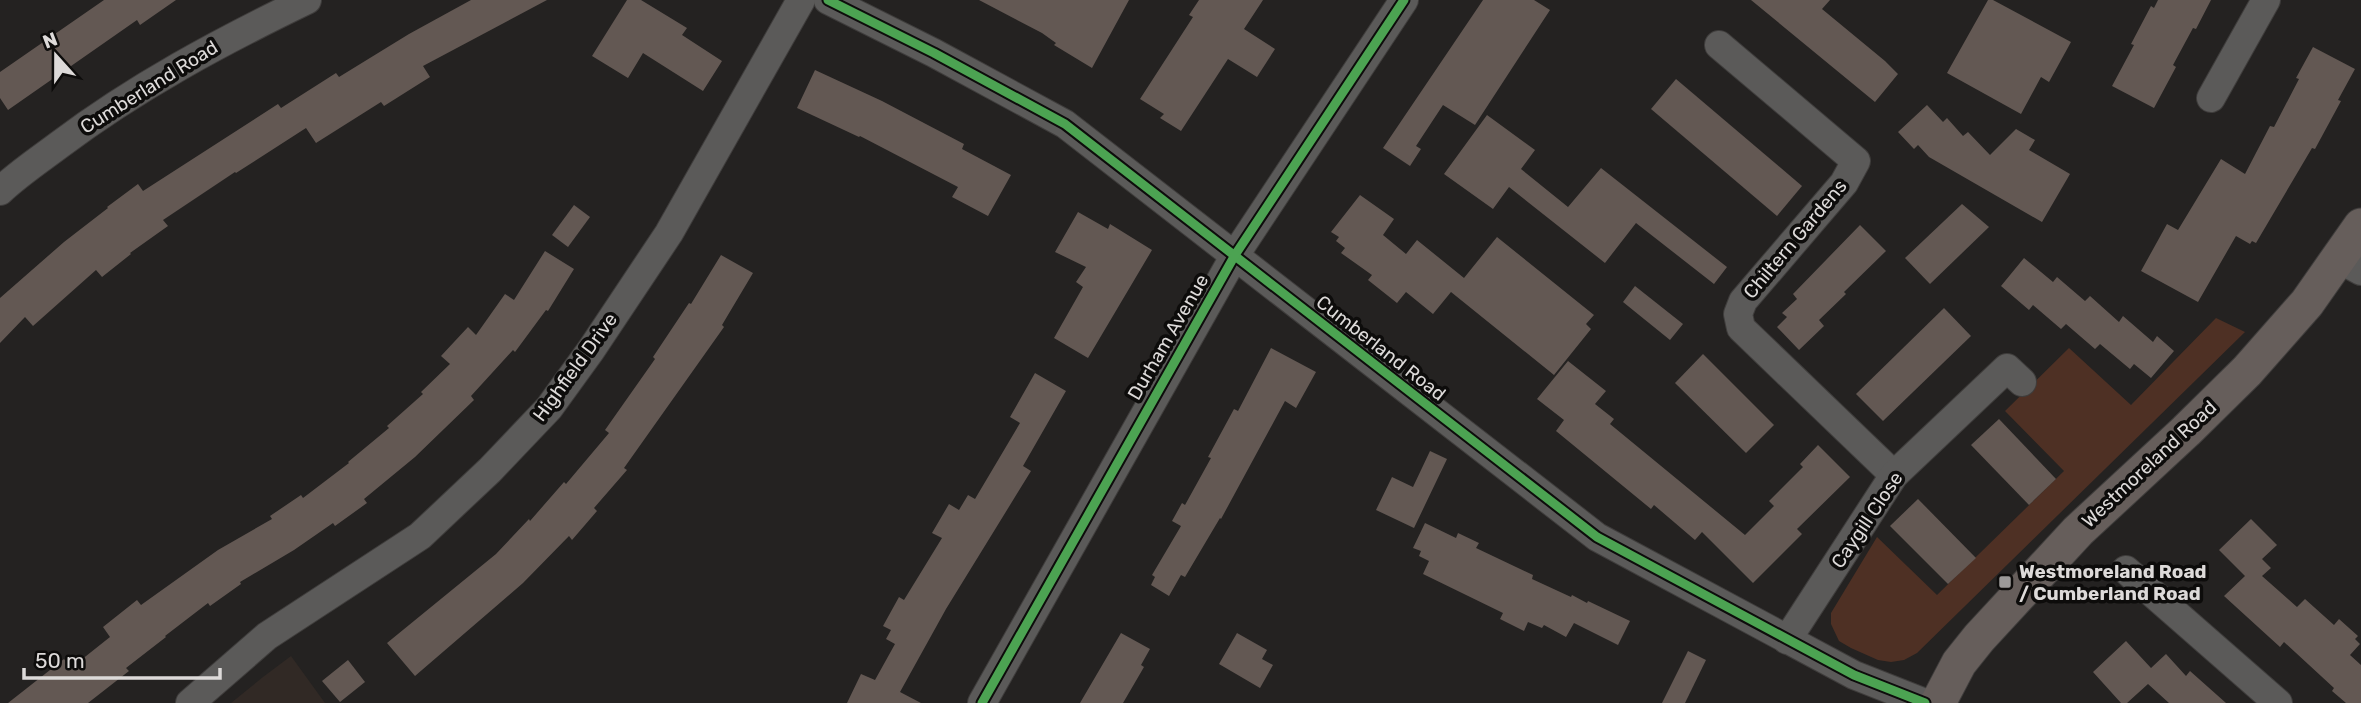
<svg xmlns="http://www.w3.org/2000/svg" width="2361" height="703" viewBox="0 0 2361 703" font-family="Rubik,sans-serif">
	<style>
		.built { fill: #312925 }
		.green { fill: #4e3024 }
		.building { fill: #635853 }
		.lines { fill: none; stroke-linecap: round; stroke-linejoin: round }
		.minor-casing { stroke: #3f3d3c; stroke-width: 30 }
		.major-casing { stroke: #3f3d3c; stroke-width: 37 }
		.minor { stroke: #5b5a59; stroke-width: 28 }
		.major { stroke: #665e5b; stroke-width: 35 }
		.cycleway-casing { stroke: #0d0c0b; stroke-width: 13 }
		.cycleway { stroke: #4ca352; stroke-width: 9 }
		.poi-dot { fill: #9c9a99; stroke: #0d0c0b; stroke-width: 2.5 }
		.labels { text-anchor: middle; dominant-baseline: central; stroke-width: 7; stroke-linejoin: round; paint-order: stroke }
		.street-label { font-size: 19px; fill: #dddad9; stroke: #0d0c0b }
		.poi-label { font-size: 19px; font-weight: bold; fill: #dddad9; stroke: #0d0c0b; text-anchor: start }
	</style>
	<rect width="100%" height="100%" fill="#242221"/>
	<polygon class="built" points="291,656 325,703 231,703 263,677"/>
	<polygon class="green" points="2216,318 2245,332 1917,653 1904,660 1891,662 1878,660 1851,648 1839,641 1831,624 1831,613 1877,537 1937,595 2064,471 2005,411 2069,348 2131,405"/>
	<g class="building">
		<polygon points="104,0 176,0 140,25 137,20 8,110 0,98 0,72"/>
		<polygon points="471,0 547,0 423,66 430,77 384,106 381,102 316,143 306,128 236,173 235,172 163,220 168,226 130,253 131,254 102,277 96,270 33,326 25,317 0,343 0,298 64,242 108,208 107,207 138,184 143,191 278,104 281,108 336,73 339,77 409,34"/>
		<polygon points="627,0 641,0 687,28 682,35 722,61 703,91 643,53 628,78 592,56"/>
		<polygon points="979,0 1129,0 1092,68 1054,45 1056,43 1042,33"/>
		<polygon points="1199,0 1263,0 1244,29 1275,49 1257,77 1228,59 1181,131 1160,118 1164,114 1140,99 1193,17 1189,15"/>
		<polygon points="1483,0 1534,0 1550,10 1475,125 1443,105 1416,146 1421,149 1410,166 1383,148"/>
		<polygon points="1751,0 1830,0 1822,9 1885,61 1898,74 1875,102"/>
		<polygon points="1988,0 1993,0 2071,42 2049,82 2041,77 2021,114 1947,73"/>
		<polygon points="2158,0 2211,0 2196,29 2193,28 2173,65 2176,67 2154,108 2112,86 2134,45 2131,44 2151,6 2154,8"/>
		<polygon points="2313,47 2355,69 2338,100 2341,101 2315,149 2312,148 2256,243 2252,241 2250,244 2236,236 2198,302 2141,271 2167,224 2178,230 2221,159 2245,174 2270,126 2274,127 2299,79 2296,78"/>
		<polygon points="815,70 882,101 964,144 962,149 1011,175 988,216 952,197 958,187 860,136 859,137 797,108"/>
		<polygon points="1676,79 1802,186 1777,216 1651,109"/>
		<polygon points="1927,105 1943,122 1947,118 1963,136 1968,132 1990,155 2016,129 2035,140 2029,150 2070,174 2042,222 1929,157 1918,145 1914,149 1898,132"/>
		<polygon points="1487,115 1535,150 1521,169 1568,207 1601,168 1727,267 1714,284 1636,223 1605,263 1509,187 1493,209 1444,174"/>
		<polygon points="1360,195 1394,219 1383,235 1406,254 1417,240 1464,278 1497,237 1594,315 1586,324 1591,329 1554,375 1451,292 1433,314 1406,292 1397,303 1368,280 1372,275 1341,253 1345,248 1336,241 1339,237 1331,232"/>
		<polygon points="1962,204 1989,227 1930,284 1905,258"/>
		<polygon points="574,205 590,217 568,247 552,235"/>
		<polygon points="1078,212 1108,229 1110,224 1152,250 1088,358 1054,338 1083,287 1076,282 1086,267 1055,252"/>
		<polygon points="1860,225 1886,251 1844,292 1846,294 1819,320 1824,326 1799,350 1777,327 1787,317 1782,313 1797,299 1793,294"/>
		<polygon points="545,251 574,269 548,311 546,310 515,352 513,350 471,396 474,400 415,457 364,499 367,503 335,526 333,523 294,550 240,582 241,584 210,606 208,603 165,636 166,637 126,668 129,671 88,703 8,703 64,659 71,668 110,637 103,627 137,600 141,605 218,550 272,519 270,516 301,495 303,498 349,463 348,462 389,428 387,426 423,394 421,392 450,364 441,356 468,327 476,335 505,294 514,300"/>
		<polygon points="721,255 753,273 722,325 724,327 624,468 627,470 594,508 597,511 572,540 569,536 523,583 415,676 387,643 496,554 529,519 530,521 564,482 566,484 609,433 605,430 655,359 653,357 689,303 691,304"/>
		<polygon points="2024,258 2053,282 2057,277 2085,301 2090,296 2119,322 2123,316 2153,342 2157,336 2174,351 2151,378 2134,364 2130,369 2100,344 2095,349 2066,324 2061,329 2033,305 2029,310 2001,286"/>
		<polygon points="1635,286 1683,324 1670,340 1623,302"/>
		<polygon points="1944,308 1971,336 1883,421 1856,394"/>
		<polygon points="1271,348 1316,372 1296,408 1285,401 1221,519 1220,518 1185,577 1181,575 1169,596 1151,585 1155,577 1152,575 1181,526 1172,521 1182,503 1185,505 1211,458 1208,457 1234,409 1238,411"/>
		<polygon points="1703,354 1774,425 1746,453 1675,383"/>
		<polygon points="1568,361 1606,391 1595,404 1614,419 1610,424 1745,535 1774,506 1769,501 1803,467 1800,464 1818,445 1850,477 1797,529 1802,534 1753,583 1702,532 1695,540 1654,505 1651,509 1556,431 1564,420 1537,399"/>
		<polygon points="1035,373 1066,391 1023,466 1031,471 946,609 900,692 921,703 847,703 861,674 875,680 895,644 886,639 891,630 883,626 899,597 904,600 942,538 932,533 949,504 959,510 968,495 975,499 1020,423 1010,417"/>
		<polygon points="1999,419 2056,479 2029,505 1971,445"/>
		<polygon points="1430,451 1447,459 1414,528 1376,510 1392,477 1413,487"/>
		<polygon points="1918,499 1976,558 1948,584 1890,526"/>
		<polygon points="2251,519 2277,545 2262,559 2271,568 2262,576 2297,607 2305,599 2334,625 2339,619 2358,636 2355,639 2360,644 2350,655 2361,665 2361,703 2346,703 2332,691 2334,688 2284,642 2280,647 2224,596 2245,576 2219,550"/>
		<polygon points="1425,523 1456,538 1458,533 1479,543 1476,548 1533,575 1532,579 1571,597 1572,595 1587,603 1588,601 1630,621 1618,645 1574,623 1566,637 1544,625 1542,628 1528,622 1524,631 1500,619 1503,613 1423,574 1429,561 1419,556 1421,551 1413,548"/>
		<polygon points="1121,633 1150,649 1141,665 1144,667 1123,703 1080,703"/>
		<polygon points="1237,633 1267,650 1262,659 1273,665 1260,688 1219,664"/>
		<polygon points="2126,641 2151,668 2166,654 2186,676 2190,671 2226,703 2169,703 2148,684 2127,703 2121,703 2093,672"/>
		<polygon points="1688,651 1706,660 1685,703 1662,703"/>
		<polygon points="348,660 365,682 340,702 322,681"/>
	</g>
	<g class="lines">
		<defs>
			<g id="minor">
				<polyline points="828,0 934,53 1065,124 1597,537 1854,675 1925,703"/>
				<polyline points="1719,45 1856,161 1844,183 1743,301 1738,314 1741,328 1894,475"/>
				<polyline points="2211,98 2266,0"/>
				<path d="M0,191C18,174 39,160 59,145C136,87 220,42 307,0"/>
				<polyline points="2339,259 2361,271"/>
				<polyline points="2126,570 2278,703"/>
				<polyline points="1787,640 1894,475 2007,368 2022,382"/>
				<polyline points="190,703 267,636 420,536 490,470 549,408 591,350 669,233 801,0"/>
				<polyline points="982,703 1235,255 1404,0"/>
			</g>
			<polyline id="major" points="1938,703 1959,663 1979,638 2078,531 2186,431 2247,371 2307,303 2361,226"/>
		</defs>
		<use href="#minor" class="minor-casing"/>
		<use href="#major" class="major-casing"/>
		<use href="#minor" class="minor"/>
		<use href="#major" class="major"/>
		<defs>
			<g id="cycleway">
				<polyline points="828,0 934,53 1065,124 1597,537 1854,675 1925,703"/>
				<polyline points="982,703 1235,255 1404,0"/>
			</g>
		</defs>
		<use href="#cycleway" class="cycleway-casing"/>
		<use href="#cycleway" class="cycleway"/>
	</g>
	<rect class="poi-dot" x="1998" y="575" width="14" height="14" rx="3.5"/>
	<g class="labels">
		<g class="street-label">
			<text transform="translate(149 87) rotate(-32)">Cumberland Road</text>
			<text transform="translate(1795 239) rotate(-50)">Chiltern Gardens</text>
			<text transform="translate(1168 337) rotate(-60)">Durham Avenue</text>
			<text transform="translate(1381 348) rotate(38)">Cumberland Road</text>
			<text transform="translate(575 367) rotate(-54)">Highfield Drive</text>
			<text transform="translate(2149 464) rotate(-43)">Westmoreland Road</text>
			<text transform="translate(1867 520) rotate(-56)">Caygill Close</text>
		</g>
		<g class="poi-label">
			<text x="2019" y="571">Westmoreland Road<tspan x="2019" dy="22">/ Cumberland Road</tspan></text>
		</g>
	</g>
	<g transform="translate(56 56) rotate(339)" stroke="#0d0c0b" stroke-width="5" paint-order="stroke">
	<path d="M0-5L12 26L0 18L-12 26Z" fill="#dddad9"/>
	<text y="-10" font-size="19" font-weight="bold" text-anchor="middle" fill="#dddad9">N</text>
	</g>
	<path d="M24 668v10h196v-10" fill="none" stroke="#dddad9" stroke-width="3.5"/>
	<text x="35" y="668" font-size="21" fill="#dddad9" stroke="#0d0c0b" stroke-width="5" paint-order="stroke">50 m</text>
</svg>
